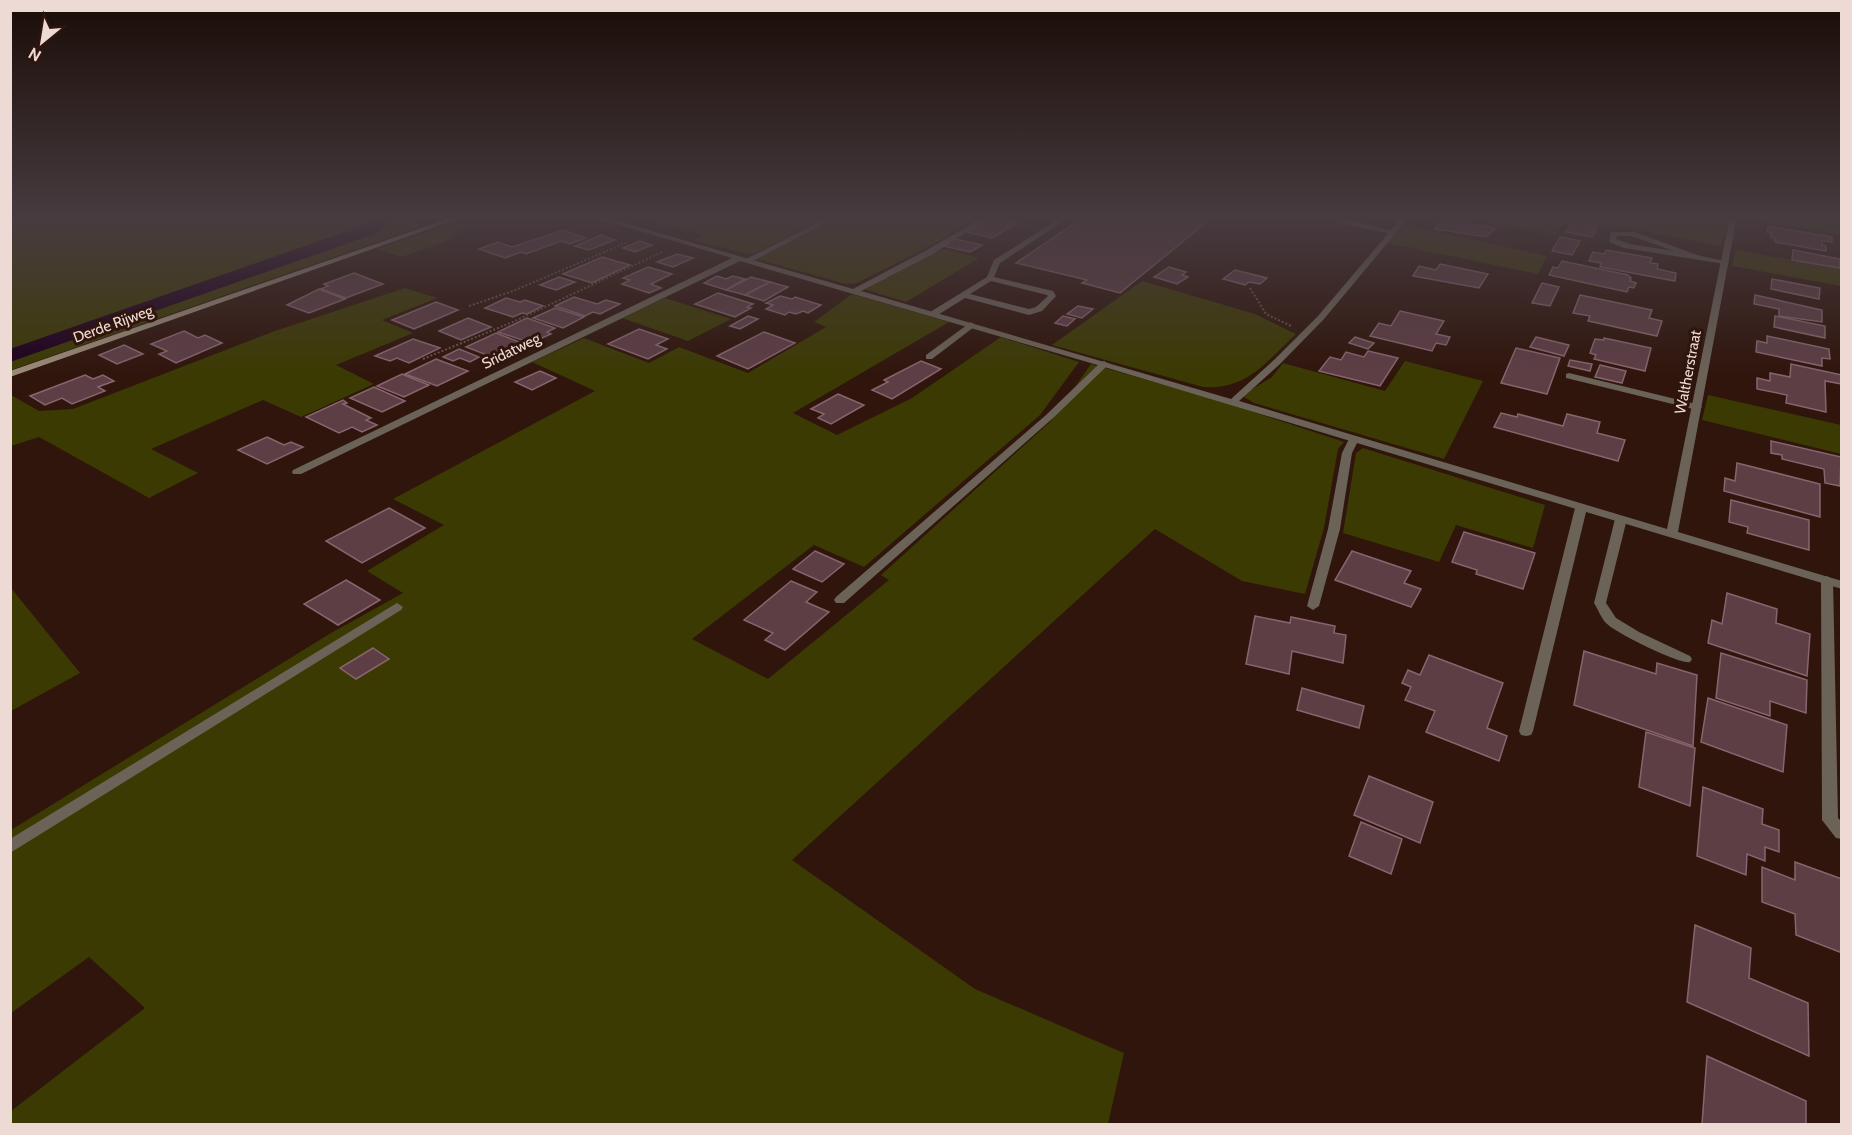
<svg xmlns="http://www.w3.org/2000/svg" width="1852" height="1135" viewBox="0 0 1852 1135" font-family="Cabin,sans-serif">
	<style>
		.green { fill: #3c3a03 }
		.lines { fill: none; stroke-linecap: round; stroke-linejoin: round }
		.canal { fill: #1e001e; fill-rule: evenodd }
		.building { fill: #5d3e45; stroke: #88656e; stroke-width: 1.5 }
		.path { stroke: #6a534a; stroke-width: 2; stroke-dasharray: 2 2; stroke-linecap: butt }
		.lane { fill: #6c6358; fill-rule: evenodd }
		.street { fill: #6c6358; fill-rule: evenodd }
		.secondary { fill: #9a8b79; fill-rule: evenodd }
		.labels { text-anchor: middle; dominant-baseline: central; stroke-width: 6; stroke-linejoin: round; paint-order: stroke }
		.far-street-label { font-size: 15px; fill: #eddad4; stroke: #2f150c }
	</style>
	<rect width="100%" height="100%" fill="#2f150c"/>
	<g class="green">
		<polygon points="10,216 413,216 420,227 11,370"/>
		<polygon points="638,216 829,216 756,253 748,254 692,240 702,235"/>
		<polygon points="842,216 977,216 936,243 857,283 846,284 757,259"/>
		<polygon points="1457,216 1729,216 1721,246 1568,217 1556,235"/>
		<polygon points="1741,216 1806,216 1841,221 1841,235 1741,218"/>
		<polygon points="454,222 471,228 452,234 455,236 432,247 401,257 377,249"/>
		<polygon points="1404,225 1547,256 1538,274 1387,243"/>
		<polygon points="940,248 979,258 906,302 864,289"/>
		<polygon points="1736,250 1841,269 1841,286 1732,266"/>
		<path d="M1142,281L1255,314L1296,334C1266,362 1247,390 1203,387L1052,345Z"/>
		<polygon points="405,288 437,298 382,320 413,333 336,365 374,384 301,417 263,400 151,449 198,473 149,498 39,437 11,446 11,395 39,411 73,409 275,331"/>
		<polygon points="852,294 949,322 793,413 837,435 912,398 1001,337 1079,362 1040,415 864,567 814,545 692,639 768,679 889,580 881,575 1051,421 1091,364 1220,401 1344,442 1338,449 1324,528 1305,594 1242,581 1155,529 792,860 975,989 1124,1053 1108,1124 11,1124 11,1111 145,1008 89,957 11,1013 11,830 331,633 403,593 367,571 444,525 393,499 595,391 532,362 584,338 649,363 679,347 748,373 826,327 814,322"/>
		<polygon points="665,298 731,319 688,341 622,318"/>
		<polygon points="1405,361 1483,381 1444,459 1254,403 1244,397 1246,393 1272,377 1283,363 1385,391"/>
		<polygon points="1708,395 1841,425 1841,454 1702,420"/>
		<polygon points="1363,448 1545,505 1533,548 1456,525 1439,562 1343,533 1356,453"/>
		<polygon points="11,588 80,673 11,711 10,711"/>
	</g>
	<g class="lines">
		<polygon class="canal" points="378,216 395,216 380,232 10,362 10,349 368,224"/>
	</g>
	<g class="building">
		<polygon points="1085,216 1214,216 1120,293 1082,283 1087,280 1016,263"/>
		<polygon points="991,217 1016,223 992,238 966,232"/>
		<polygon points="1452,218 1473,224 1496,228 1486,237 1435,229 1440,222 1449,221"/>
		<polygon points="1573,221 1598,226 1592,237 1566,232"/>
		<polygon points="1768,226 1832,237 1832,242 1822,241 1822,245 1826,246 1826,251 1775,242 1775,238 1771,238 1772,233 1767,232"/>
		<polygon points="563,230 586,238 570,244 561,241 526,254 521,252 505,258 479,249 498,242 512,247"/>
		<polygon points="601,235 615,240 589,250 575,246"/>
		<polygon points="1560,237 1580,241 1572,255 1552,251"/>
		<polygon points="955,239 982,245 970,252 943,246"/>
		<polygon points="640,241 652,245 635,252 623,248"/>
		<polygon points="1606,250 1652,258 1650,263 1658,264 1657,269 1676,273 1675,281 1600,267 1601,263 1589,261 1593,252 1604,254"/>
		<polygon points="1793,250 1840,259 1840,268 1792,260"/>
		<polygon points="677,254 693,258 673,267 657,262"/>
		<polygon points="602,257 630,265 592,283 563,274"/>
		<polygon points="1562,261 1628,275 1631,278 1630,281 1636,283 1634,288 1629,287 1627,292 1549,275 1553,267 1558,268"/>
		<polygon points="1440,264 1488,274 1479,288 1413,276 1419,266 1436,270"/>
		<polygon points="648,267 672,274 651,284 661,288 649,293 622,284 630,280 623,278"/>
		<polygon points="1169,267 1186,272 1182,275 1188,277 1177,284 1154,277"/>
		<polygon points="1235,270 1267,278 1260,284 1249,282 1245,285 1223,279"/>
		<polygon points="354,273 383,284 346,298 321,289 328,286 324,284"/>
		<polygon points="717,276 726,279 733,276 745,279 726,290 704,283"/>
		<polygon points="559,277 575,282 556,290 540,285"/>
		<polygon points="751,277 770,282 745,295 726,290"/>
		<polygon points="1772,279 1820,288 1819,299 1771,289"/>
		<polygon points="770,282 788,287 764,301 745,295"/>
		<polygon points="1542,283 1559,287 1550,306 1532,303"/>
		<polygon points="319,289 345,299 309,313 287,305"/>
		<polygon points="718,293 753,304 747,307 751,308 735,317 695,304"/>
		<polygon points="1580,295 1652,310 1649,318 1662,321 1657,336 1588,321 1590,316 1573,313"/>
		<polygon points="1755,295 1822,310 1822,322 1779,316 1779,309 1754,304"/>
		<polygon points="780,296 792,299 795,297 821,305 808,313 803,311 796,314 789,312 785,315 766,309 773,305 766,303"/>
		<polygon points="574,297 597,304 606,300 620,304 600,314 593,312 585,316 555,306"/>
		<polygon points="506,298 520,302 525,300 543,306 527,314 522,313 513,317 485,308"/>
		<polygon points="436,302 458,310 414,329 392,320"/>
		<polygon points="1078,306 1093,309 1082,318 1067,314"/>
		<polygon points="555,308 584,317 563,328 533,318"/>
		<polygon points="1400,311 1444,321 1436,334 1450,337 1446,345 1436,343 1432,351 1370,336 1379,323 1391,326"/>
		<polygon points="748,316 758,319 740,329 730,326"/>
		<polygon points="1063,316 1075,319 1067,326 1055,323"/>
		<polygon points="1775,316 1825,326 1825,338 1774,327"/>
		<polygon points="468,318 491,327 461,340 439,331"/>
		<polygon points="527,318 555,328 547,332 551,334 531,343 498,332"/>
		<polygon points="639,329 668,339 656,345 667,349 648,359 608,344"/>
		<polygon points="184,331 198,338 205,335 222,343 176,363 159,354 167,351 151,344"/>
		<polygon points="764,332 795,343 748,369 717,356"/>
		<polygon points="496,333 522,343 492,357 466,347"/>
		<polygon points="1767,336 1829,349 1830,359 1822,358 1822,366 1756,352 1757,341 1767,343"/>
		<polygon points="1355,337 1374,343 1368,349 1349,343"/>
		<polygon points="1536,337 1569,345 1564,356 1530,347"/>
		<polygon points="1604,338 1651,348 1645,371 1594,359 1596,355 1590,353 1595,339 1604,340"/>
		<polygon points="413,339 440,348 409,363 397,358 390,361 375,356"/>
		<polygon points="124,345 143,354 117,364 99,355"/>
		<polygon points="1516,348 1560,358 1547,394 1501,383"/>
		<polygon points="459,349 479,357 470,362 460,358 453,361 443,357"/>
		<polygon points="1368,351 1398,358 1380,386 1319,371 1330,357 1341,360 1346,352 1364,357"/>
		<polygon points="436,359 468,371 437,386 405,374"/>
		<polygon points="1570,360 1592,364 1590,371 1568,366"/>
		<polygon points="921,361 941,369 892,399 872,390 888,382 884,380"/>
		<polygon points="1791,364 1842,375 1842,384 1825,381 1826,412 1786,403 1787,395 1757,389 1757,378 1770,381 1770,373 1790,377"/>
		<polygon points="1600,365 1626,371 1622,383 1595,377"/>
		<polygon points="540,371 556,378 532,390 515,382"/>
		<polygon points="402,374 429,385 404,397 377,386"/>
		<polygon points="85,375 93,379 103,375 114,381 98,387 105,391 72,404 62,398 45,405 30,396"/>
		<polygon points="374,387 405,401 382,412 350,398"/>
		<polygon points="838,394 864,405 831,424 818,418 824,414 811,409"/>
		<polygon points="343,400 347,403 343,404 371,418 366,420 377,425 362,432 352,427 339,433 306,417"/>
		<polygon points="1501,413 1517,417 1518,414 1563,426 1567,414 1600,422 1597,433 1625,440 1618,461 1494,427"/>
		<polygon points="267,437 284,445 291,442 303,447 267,464 238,450"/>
		<polygon points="1771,441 1841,457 1840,486 1825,483 1824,469 1782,459 1782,455 1771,453"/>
		<polygon points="1737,463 1820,484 1820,517 1724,491 1725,478 1735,481"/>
		<polygon points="1731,500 1809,520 1809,550 1747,533 1748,527 1729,522"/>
		<polygon points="389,508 425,528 362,563 326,541"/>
		<polygon points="1464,532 1535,553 1523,589 1476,574 1477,570 1452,562"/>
		<polygon points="815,551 844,564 822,582 793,569"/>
		<polygon points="1352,551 1411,571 1404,583 1421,589 1411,607 1335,580"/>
		<polygon points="346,580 380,600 338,625 304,604"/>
		<polygon points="791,581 817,592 806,602 829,612 785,650 765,640 773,633 744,620"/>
		<polygon points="1727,593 1777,609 1776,623 1810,634 1807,676 1708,643 1712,620 1722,624"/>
		<polygon points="1255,616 1290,623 1291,617 1335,626 1334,633 1346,635 1343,663 1292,651 1289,674 1246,664"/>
		<polygon points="373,648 389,659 356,679 340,668"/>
		<polygon points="1584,651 1656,674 1657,663 1697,675 1693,746 1574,705"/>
		<polygon points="1721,653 1807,680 1806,713 1770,701 1770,716 1716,698"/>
		<polygon points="1429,655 1503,683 1487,728 1507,736 1499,761 1426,732 1435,711 1405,700 1411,687 1402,683 1408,670 1420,675"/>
		<polygon points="1302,688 1364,706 1359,728 1297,710"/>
		<polygon points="1708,698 1787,725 1783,772 1701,742"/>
		<polygon points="1646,732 1695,748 1690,806 1639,787"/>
		<polygon points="1369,776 1433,802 1420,843 1354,815"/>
		<polygon points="1703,787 1763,809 1762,824 1779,830 1779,852 1765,847 1765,861 1747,854 1746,875 1697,856"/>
		<polygon points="1361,822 1402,839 1391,874 1349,856"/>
		<polygon points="1795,862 1842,879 1842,953 1796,935 1795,914 1762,902 1762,867 1795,880"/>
		<polygon points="1695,925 1751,948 1749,978 1808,1003 1809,1056 1687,1002"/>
		<polygon points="1707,1056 1806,1101 1806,1124 1702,1124"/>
	</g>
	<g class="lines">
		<g class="path">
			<polyline points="1250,288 1266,314 1291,326"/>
			<polyline points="469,306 513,291 628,242"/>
			<polyline points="423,359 515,321 662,252"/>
		</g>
		<g class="lane">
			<polygon points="831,216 840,216 751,262 744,260"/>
			<path d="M1063,216H1071L1000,263L994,277L1053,291L1056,296L1042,311L1029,315L965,298L936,316H930V312L987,277L994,260ZM991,281L1047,295L1048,296L1036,307L1029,309L970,294Z"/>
			<polygon points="1326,216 1335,216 1396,232 1392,234 1338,223"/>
			<path d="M1611,232H1635L1697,255L1729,262L1725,264L1624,248L1609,242ZM1617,236H1631L1674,251L1629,244L1616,239Z"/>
			<polygon points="971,322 975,325 974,327 932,359 926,359 926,355"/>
			<polygon points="1104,361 1109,364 1107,366 1052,419 844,603 836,603 834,600 836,597 1046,415 1101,362"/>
			<polygon points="1569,373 1700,405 1702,407 1697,410 1566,378 1566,374"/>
			<polygon points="1354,436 1359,439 1352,453 1340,529 1319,606 1313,610 1307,606 1328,529 1342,453 1350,437"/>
			<polygon points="1581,505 1587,508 1533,731 1531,735 1526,736 1521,735 1519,731 1575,508"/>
			<path d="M1621,516L1627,519L1606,603L1616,618L1639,632L1690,656L1692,659L1690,662C1680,665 1614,632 1606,623C1601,618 1598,609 1594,603L1615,519Z"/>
			<polygon points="1827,576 1833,580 1838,818 1842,822 1842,839 1836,838 1822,820 1821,580"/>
			<polygon points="397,603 403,607 401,610 10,853 10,839"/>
		</g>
		<polygon class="street" points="591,216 600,216 853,289 925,251 985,216 992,216 931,255 861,291 1231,399 1275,359 1318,316 1403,216 1410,216 1324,319 1281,363 1239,401 1667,529 1730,216 1737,216 1678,532 1842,581 1842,589 1101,366 740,261 301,474 293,474 292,472 293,470 732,258 592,217"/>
		<polygon class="secondary" points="456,216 466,216 10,377 10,371"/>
	</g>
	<linearGradient id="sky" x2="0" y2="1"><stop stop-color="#1a0c07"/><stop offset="0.58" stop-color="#473b40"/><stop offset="1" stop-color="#473b40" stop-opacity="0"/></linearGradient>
	<rect width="1852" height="375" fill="url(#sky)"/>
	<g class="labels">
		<g class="far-street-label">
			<text transform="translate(113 324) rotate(-20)">Derde Rijweg</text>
			<text transform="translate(511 351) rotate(-26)">Sridatweg</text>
			<text transform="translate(1688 372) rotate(-79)">Waltherstraat</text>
		</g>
	</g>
	<rect width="1852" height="1135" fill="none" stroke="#eddad4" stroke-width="24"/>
	<g transform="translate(42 42) rotate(210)" stroke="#2f150c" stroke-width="4.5" paint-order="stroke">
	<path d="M0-4.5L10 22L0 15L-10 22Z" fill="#eddad4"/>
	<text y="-9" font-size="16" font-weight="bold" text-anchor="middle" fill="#eddad4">N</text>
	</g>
</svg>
